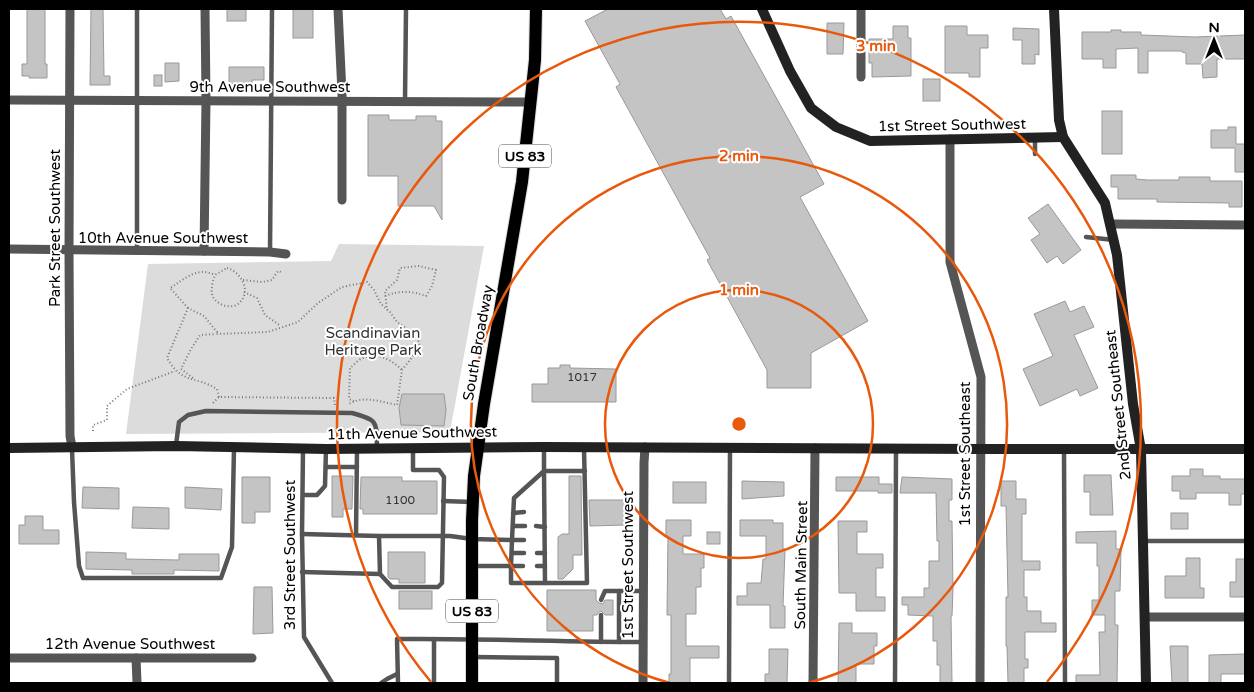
<svg xmlns="http://www.w3.org/2000/svg" width="1254" height="692" viewBox="0 0 1254 692" font-family="'Varela Round',sans-serif">
	<style>
		.green { fill: #dcdcdc }
		.building { fill: #c4c4c4; stroke: #999 }
		.lines { fill: none; stroke-linecap: round; stroke-linejoin: round }
		.primary-casing { stroke: #dbdbdb; stroke-width: 14 }
		.path { stroke: #777; stroke-width: 2; stroke-dasharray: 1 2.5; stroke-linecap: butt }
		.lane { stroke: #555; stroke-width: 4.5 }
		.street { stroke: #555; stroke-width: 9 }
		.secondary { stroke: #222; stroke-width: 10 }
		.primary { stroke: #000; stroke-width: 12 }
		.ring { fill: none; stroke: #e8590c; stroke-width: 2.5 }
		.labels { text-anchor: middle; dominant-baseline: central; stroke-width: 4; stroke-linejoin: round; paint-order: stroke }
		.number-label { font-size: 12px; fill: #313131 }
		.shield { fill: #fff; stroke: #4c4c4c; stroke-width: 1 }
		.shield-label { font-size: 14px; font-weight: bold; fill: #000 }
		.street-label { font-size: 15px; fill: #000; stroke: #fff }
		.park-label { font-size: 15px; fill: #333; stroke: #fff }
		.centre { fill: #e8590c; stroke: #fff; stroke-width: 2.5 }
		.ring-label { font-size: 15px; text-anchor: middle; font-weight: bold; fill: #e8590c; stroke: #fff; stroke-width: 4; stroke-linejoin: round; paint-order: stroke }
	</style>
	<rect width="100%" height="100%" fill="#fff"/>
	<polygon class="green" points="339,244 484,246 450,432 126,434 148,264 331,261"/>
	<g class="building">
		<polygon points="27,9 45,9 45,64 47,64 47,78 29,78 29,76 22,76 22,64 27,64"/>
		<polygon points="91,9 103,9 104,76 110,76 110,85 90,85"/>
		<rect x="227" y="9" width="19" height="12"/>
		<rect x="293" y="9" width="20" height="29"/>
		<polygon points="608,9 720,9 726,19 731,16 824,184 800,197 868,321 811,353 811,388 767,388 767,370 707,260 710,258 616,87 620,84 585,21"/>
		<polygon points="827,23 844,23 843,54 827,54"/>
		<polygon points="893,26 908,26 908,38 911,38 911,76 872,77 872,63 869,63 869,39 893,39"/>
		<polygon points="945,26 967,26 967,35 988,35 988,48 980,48 980,77 969,77 969,73 945,73"/>
		<polygon points="1013,28 1039,29 1039,55 1035,54 1035,64 1022,64 1022,40 1013,40"/>
		<polygon points="1111,30 1121,30 1121,32 1141,32 1141,35 1195,37 1245,35 1245,59 1217,59 1217,77 1203,78 1202,64 1186,64 1186,53 1182,52 1182,51 1148,51 1148,73 1138,73 1138,48 1116,49 1116,68 1103,68 1103,59 1082,59 1082,32 1111,32"/>
		<polygon points="165,63 179,63 179,81 165,82"/>
		<polygon points="229,67 264,67 264,80 252,80 252,85 229,85"/>
		<rect x="154" y="75" width="8" height="11"/>
		<rect x="923" y="79" width="17" height="22"/>
		<rect x="1102" y="111" width="20" height="43"/>
		<polygon points="368,115 389,115 389,120 416,120 416,116 436,116 436,121 442,121 442,220 434,206 398,206 398,176 368,176"/>
		<polygon points="1228,127 1236,127 1236,144 1245,144 1245,172 1235,172 1235,148 1211,148 1211,130 1228,130"/>
		<polygon points="1111,175 1136,175 1136,179 1147,180 1179,180 1179,177 1210,177 1210,181 1242,181 1242,207 1229,207 1229,203 1157,202 1157,199 1118,199 1118,187 1111,187"/>
		<polygon points="1048,204 1081,250 1063,264 1057,256 1047,263 1031,240 1040,234 1028,218"/>
		<polygon points="1065,301 1070,312 1084,306 1094,327 1074,335 1098,388 1080,396 1077,389 1040,406 1023,369 1053,356 1034,314"/>
		<polygon points="560,365 570,365 570,368 616,369 616,402 532,402 532,384 548,384 548,368 560,368"/>
		<polygon points="402,394 444,394 446,410 444,426 401,425 399,408"/>
		<polygon points="1190,469 1203,469 1203,476 1220,476 1220,479 1245,479 1245,494 1241,494 1241,505 1229,505 1229,493 1196,493 1196,499 1180,499 1180,491 1172,491 1172,476 1190,476"/>
		<polygon points="1084,475 1111,475 1113,515 1090,515 1090,492 1084,492"/>
		<polygon points="332,476 353,476 352,509 343,509 343,517 332,517"/>
		<polygon points="569,476 581,476 582,555 573,555 573,569 563,579 558,579 558,537 562,534 569,534"/>
		<polygon points="242,477 270,477 270,512 255,512 255,523 242,523"/>
		<polygon points="361,477 402,477 402,481 437,481 437,514 363,514 363,509 360,509"/>
		<polygon points="836,477 879,477 879,484 892,484 892,493 878,493 878,491 836,491"/>
		<polygon points="902,477 952,479 952,500 949,500 949,521 952,521 953,589 952,616 951,616 952,683 940,683 940,665 937,665 937,641 933,641 933,616 908,615 908,605 902,605 902,597 924,597 924,588 929,588 929,561 939,561 939,541 937,541 936,493 900,493"/>
		<polygon points="742,481 784,482 784,496 742,499"/>
		<polygon points="1001,481 1016,481 1016,499 1026,499 1026,514 1022,514 1022,561 1040,561 1040,570 1024,570 1024,597 1027,597 1027,611 1041,611 1041,623 1056,623 1056,632 1025,632 1025,659 1028,659 1028,668 1024,668 1024,683 1008,683 1007,646 1006,646 1006,597 1008,597 1006,506 1001,506"/>
		<rect x="673" y="482" width="33" height="21"/>
		<polygon points="83,487 119,488 119,509 82,508"/>
		<polygon points="185,487 222,489 221,510 185,508"/>
		<polygon points="589,500 625,500 626,525 590,526"/>
		<polygon points="133,507 169,508 169,529 132,528"/>
		<rect x="1171" y="513" width="17" height="16"/>
		<polygon points="25,516 43,516 43,530 59,530 59,544 19,544 19,525 25,525"/>
		<polygon points="666,520 691,520 691,536 683,536 683,554 704,554 704,568 701,568 701,587 696,587 696,614 686,614 686,646 719,646 719,658 690,658 690,683 669,683 669,674 671,674 671,615 667,615 668,536 666,536"/>
		<polygon points="740,520 773,520 773,523 783,523 783,549 785,549 783,606 785,606 785,628 770,628 770,605 737,605 737,596 747,596 747,583 761,583 763,559 766,559 766,536 740,536"/>
		<polygon points="838,521 867,521 867,532 857,532 857,554 883,554 883,568 876,568 876,597 885,597 885,611 856,611 856,593 839,593"/>
		<polygon points="1116,531 1116,549 1121,549 1120,591 1115,591 1115,625 1118,625 1117,683 1076,683 1076,675 1100,675 1099,632 1105,632 1105,615 1092,615 1092,600 1099,600 1099,566 1097,566 1097,543 1076,543 1076,532"/>
		<rect x="707" y="532" width="13" height="12"/>
		<polygon points="86,552 126,553 126,559 179,560 179,554 219,554 219,571 174,570 174,574 132,574 132,570 86,569"/>
		<polygon points="388,552 425,552 425,583 399,583 399,579 390,579 388,577"/>
		<polygon points="1186,558 1200,558 1200,588 1204,588 1204,598 1165,598 1165,576 1186,576"/>
		<polygon points="1236,559 1245,559 1245,597 1230,597 1230,582 1236,582"/>
		<polygon points="254,587 272,587 273,633 253,634"/>
		<polygon points="547,590 596,590 596,600 599,603 603,604 605,600 613,600 613,615 605,615 601,611 599,612 597,615 593,615 593,631 547,631"/>
		<rect x="399" y="591" width="33" height="18"/>
		<polygon points="839,623 852,623 852,633 877,633 877,646 874,646 874,664 856,664 856,683 838,683"/>
		<polygon points="1170,646 1188,646 1188,683 1172,683"/>
		<polygon points="769,649 788,649 787,683 765,683 765,674 769,674"/>
		<polygon points="1245,654 1245,674 1221,674 1221,683 1209,683 1209,655"/>
	</g>
	<g class="lines">
		<defs>
			<polyline id="primary" points="472,683 472,521 474,476 484,404 522,182 535,60 536,9"/>
		</defs>
		<use href="#primary" class="primary-casing"/>
		<g class="path">
			<path d="M227,268C241,272 253,292 238,304C230,310 214,304 212,294C211,288 213,280 215,275Z"/>
			<polyline points="243,280 262,282 272,280 278,271 281,272"/>
			<polyline points="244,292 257,298 265,315 281,326"/>
			<path d="M385,296C400,290 412,291 426,296L432,286L436,270L419,266L400,268L397,280L385,291L387,310"/>
			<path d="M188,308L170,288C185,279 197,266 215,275"/>
			<polyline points="193,378 181,369 191,349 200,335 216,334"/>
			<path d="M219,397L217,389C194,375 183,385 167,358L188,308L204,316L217,332L216,334L268,332L298,322L318,303L342,287L367,282L374,290L381,304L390,312L397,322L417,335L420,347L402,370L397,405C382,402 363,395 349,404"/>
			<path d="M354,401L349,399L350,368C354,365 359,359 363,358C378,352 392,360 402,370"/>
			<polyline points="213,403 219,397 334,398 335,405"/>
			<polyline points="93,431 93,425 107,420 107,406 127,389 175,371"/>
		</g>
		<g class="lane">
			<polyline points="137,9 137,250"/>
			<polyline points="405,101 406,9"/>
			<polyline points="1035,154 1035,138"/>
			<polyline points="1086,237 1114,240"/>
			<polyline points="270,252 272,9"/>
			<path d="M176,445L179,422L188,415L206,411L352,413C379,420 376,422 377,447"/>
			<polyline points="72,449 74,502 79,566 83,578 221,578 232,547 234,448"/>
			<polyline points="303,450 302,534 304,637 332,683"/>
			<polyline points="1064,450 1065,683"/>
			<polyline points="326,467 357,467"/>
			<polyline points="303,495 317,495 325,486 326,449"/>
			<polyline points="443,501 472,502"/>
			<polyline points="513,513 524,512"/>
			<polyline points="513,526 525,526"/>
			<polyline points="536,526 545,527"/>
			<polyline points="302,534 379,536 450,536 472,539 512,540 514,498 544,471 544,448"/>
			<polyline points="356,535 357,449"/>
			<polyline points="379,536 380,574 392,587 438,587 442,583 444,477 439,470 413,470 413,449"/>
			<polyline points="1143,541 1245,541"/>
			<polyline points="512,553 524,553"/>
			<polyline points="537,553 545,553"/>
			<polyline points="473,566 511,566 512,540 524,540"/>
			<polyline points="523,566 511,566 511,583 545,583 544,471 585,471"/>
			<polyline points="537,566 545,566"/>
			<polyline points="302,572 380,574"/>
			<polyline points="545,583 587,583 584,448"/>
			<polyline points="619,591 619,642"/>
			<polyline points="601,600 605,591 643,591"/>
			<polyline points="601,615 601,642"/>
			<polyline points="474,657 557,658 557,683"/>
			<polyline points="381,683 387,679 397,674"/>
			<path d="M398,683L397,639C479,638 561,642 643,642"/>
			<polyline points="434,683 434,639"/>
			<polyline points="729,683 730,449"/>
			<polyline points="895,683 896,449"/>
		</g>
		<g class="street">
			<polyline points="70,9 69,251 70,436 72,447"/>
			<polyline points="338,9 342,93 342,200"/>
			<polyline points="861,9 861,77"/>
			<polyline points="9,100 531,102"/>
			<polyline points="950,139 950,262 981,377 980,683"/>
			<polyline points="1111,224 1245,225"/>
			<polyline points="9,249 270,252 286,254"/>
			<polyline points="204,251 206,100 205,9"/>
			<polyline points="1145,617 1245,617"/>
			<polyline points="9,658 252,658"/>
			<polyline points="136,658 137,683"/>
			<polyline points="643,683 644,463 645,447"/>
			<polyline points="813,683 815,448"/>
		</g>
		<g class="secondary">
			<polyline points="762,9 790,71 811,108 836,127 870,141 1063,137"/>
			<polyline points="1054,9 1059,120 1063,137 1105,203 1117,255 1133,404 1141,450 1146,683"/>
			<polyline points="9,448 176,446 326,449 544,447 981,449 1245,449"/>
		</g>
		<use href="#primary" class="primary"/>
	</g>
	<g class="ring">
		<circle cx="739" cy="424" r="134"/>
		<path d="M670 683A268 268 0 1 1 808 683"/>
		<path d="M431 682A402 402 0 1 1 1047 682"/>
	</g>
	<g class="labels">
		<g class="number-label">
			<text x="582" y="377">1017</text>
			<text x="400" y="500">1100</text>
		</g>
		<g class="shield">
			<rect x="499" y="144.5" width="52" height="23" rx="4"/>
			<rect x="446" y="599.5" width="52" height="23" rx="4"/>
		</g>
		<g class="shield-label">
			<text x="525" y="156">US 83</text>
			<text x="472" y="611">US 83</text>
		</g>
		<g class="street-label">
			<text x="270" y="87">9th Avenue Southwest</text>
			<text transform="translate(952 125) rotate(-1)">1st Street Southwest</text>
			<text transform="translate(55 228) rotate(-90)">Park Street Southwest</text>
			<text x="163" y="238">10th Avenue Southwest</text>
			<text transform="translate(478 343) rotate(-80)">South Broadway</text>
			<text transform="translate(1118 405) rotate(-96)">2nd Street Southeast</text>
			<text transform="translate(412 433) rotate(-1)">11th Avenue Southwest</text>
			<text transform="translate(965 454) rotate(-90)">1st Street Southeast</text>
			<text transform="translate(290 555) rotate(-90)">3rd Street Southwest</text>
			<text transform="translate(628 565) rotate(-90)">1st Street Southwest</text>
			<text transform="translate(801 565) rotate(-89)">South Main Street</text>
			<text x="130" y="644">12th Avenue Southwest</text>
		</g>
		<g class="park-label">
			<text x="373" y="333">Scandinavian<tspan x="373" dy="17">Heritage Park</tspan></text>
		</g>
	</g>
	<circle cx="739" cy="424" r="8" class="centre"/>
	<g class="ring-label">
		<text x="876" y="51">3 min</text>
		<text x="739" y="161">2 min</text>
		<text x="739" y="295">1 min</text>
	</g>
	<rect width="1254" height="692" fill="none" stroke="#000000" stroke-width="20"/>
	<g transform="translate(1214 40)" stroke="#ffffff" stroke-width="4" paint-order="stroke">
	<path d="M0-4L9 19L0 12L-9 19Z" fill="#000000"/>
	<text y="-8" font-size="14" font-weight="bold" text-anchor="middle" fill="#000000">N</text>
	</g>
</svg>
